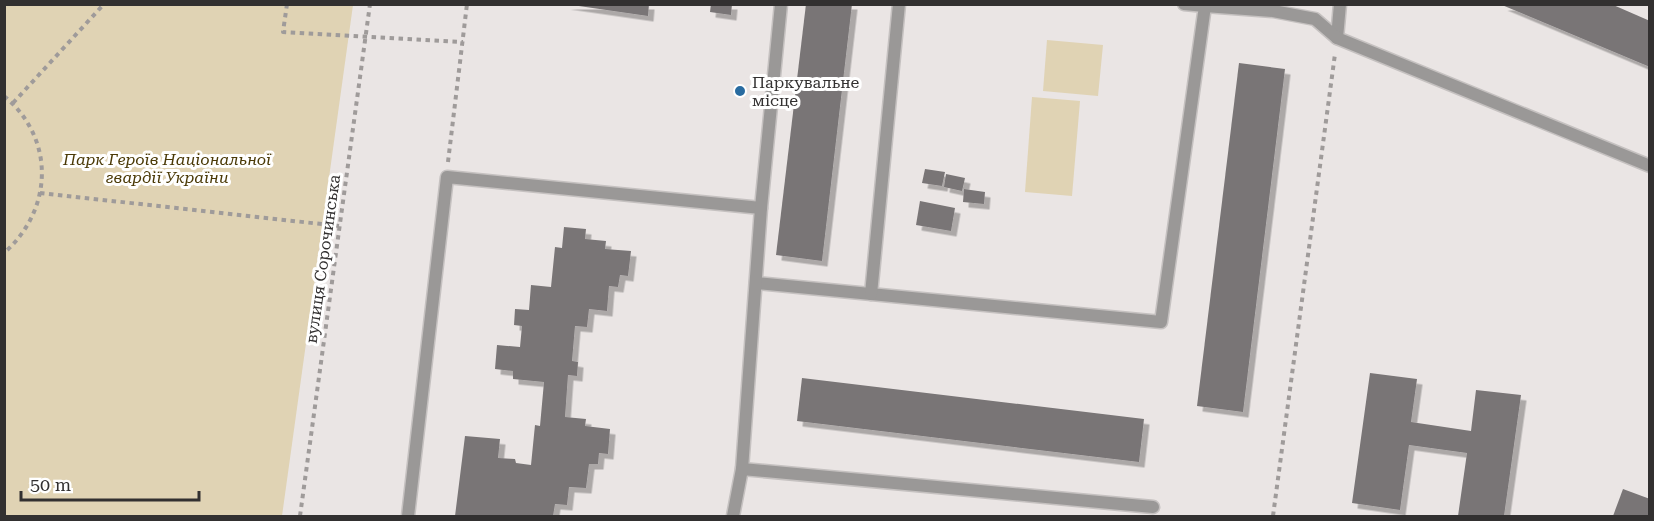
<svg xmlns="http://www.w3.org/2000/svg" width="1654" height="521" viewBox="0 0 1654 521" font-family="'Roboto Serif',serif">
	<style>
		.green { fill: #e0d3b4 }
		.building { fill: #797576; filter: url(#shadow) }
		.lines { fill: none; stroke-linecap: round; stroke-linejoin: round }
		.lane-casing { stroke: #c5c1c0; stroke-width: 15 }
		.path { stroke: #9f9b9a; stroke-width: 4; stroke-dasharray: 4.5 4.5; stroke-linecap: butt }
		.lane { stroke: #9a9897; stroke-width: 12 }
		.poi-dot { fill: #286ba0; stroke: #fff; stroke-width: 2 }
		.labels { text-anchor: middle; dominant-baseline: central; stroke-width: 6; stroke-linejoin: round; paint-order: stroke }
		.poi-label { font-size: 16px; fill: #323030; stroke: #fff; text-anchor: start }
		.park-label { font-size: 16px; font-style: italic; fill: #4a3906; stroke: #fff }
		.street-label { font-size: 16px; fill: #323030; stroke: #fff }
	</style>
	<defs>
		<filter id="shadow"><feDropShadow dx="5.5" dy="5.5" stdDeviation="0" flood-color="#0004"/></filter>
	</defs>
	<rect width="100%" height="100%" fill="#eae5e4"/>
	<g class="green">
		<polygon points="4,5 353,5 282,516 5,516"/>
		<polygon points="1047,40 1103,45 1098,96 1043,91"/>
		<polygon points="1032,97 1080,101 1072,196 1025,192"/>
	</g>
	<g class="building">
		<polygon points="565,4 649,4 648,16"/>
		<polygon points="711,4 732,4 731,15 710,12"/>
		<polygon points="806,4 852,4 822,261 776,255"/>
		<polygon points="1611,4 1650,21 1650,67 1502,5"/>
		<polygon points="1239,63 1285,69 1243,412 1197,406"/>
		<polygon points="925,169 945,172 942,186 922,183"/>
		<polygon points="946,174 965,178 962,191 944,187"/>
		<polygon points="964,189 985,192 984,204 963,202"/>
		<polygon points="920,201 955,208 951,231 916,225"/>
		<polygon points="564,227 586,229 585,239 606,241 605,249 631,251 628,276 620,275 618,287 609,286 607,311 589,309 587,327 575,326 572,361 578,362 577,376 568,375 565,417 586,419 585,426 610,429 608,454 599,453 598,464 589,464 586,488 569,487 567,505 555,504 553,516 455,516 465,436 500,439 498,458 515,459 516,463 531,465 535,425 540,426 544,382 513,379 513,371 495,369 497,345 520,347 522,326 514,325 515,309 529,310 531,285 551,287 555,247 562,248"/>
		<polygon points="1370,373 1417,379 1411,422 1471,431 1476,390 1521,395 1504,516 1458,516 1467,453 1409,445 1400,510 1352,503"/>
		<polygon points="802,378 1144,419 1139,462 797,421"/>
		<polygon points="1623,489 1650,499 1650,516 1613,516"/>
	</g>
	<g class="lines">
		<defs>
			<g id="lane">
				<polyline points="1340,4 1337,38 1650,166"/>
				<polyline points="1205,6 1273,11 1315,19 1337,38"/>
				<polyline points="756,283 1161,322 1205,6 1184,4"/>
				<polyline points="871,294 899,4"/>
				<polyline points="742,469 1153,507"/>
				<polyline points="408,516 447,177 761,208"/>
				<polyline points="733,516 742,469 761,208 781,4"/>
			</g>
		</defs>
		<use href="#lane" class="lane-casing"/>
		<g class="path">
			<polyline points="287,4 283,32 463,42"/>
			<path d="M4,96C56,139 53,210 4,253"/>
			<polyline points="13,103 104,4"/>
			<polyline points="448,162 467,4"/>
			<polyline points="40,193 339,226"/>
			<polyline points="300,516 370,4"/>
			<polyline points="1273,516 1335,54"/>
		</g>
		<use href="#lane" class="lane"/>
	</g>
	<circle class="poi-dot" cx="740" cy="91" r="6"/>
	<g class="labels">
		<g class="poi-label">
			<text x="752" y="82">Паркувальне<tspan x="752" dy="18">місце</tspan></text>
		</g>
		<g class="park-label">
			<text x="167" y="159">Парк Героїв Національної<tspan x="167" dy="18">гвардії України</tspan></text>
		</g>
		<g class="street-label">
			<text transform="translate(323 259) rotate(-82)">вулиця Сорочинська</text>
		</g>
	</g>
	<rect width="1654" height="521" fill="none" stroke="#323030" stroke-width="12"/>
	<path d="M21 491v9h178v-9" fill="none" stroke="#323030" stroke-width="3"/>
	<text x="30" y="491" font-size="18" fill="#323030" stroke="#ffffff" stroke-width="4.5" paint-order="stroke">50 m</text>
</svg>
